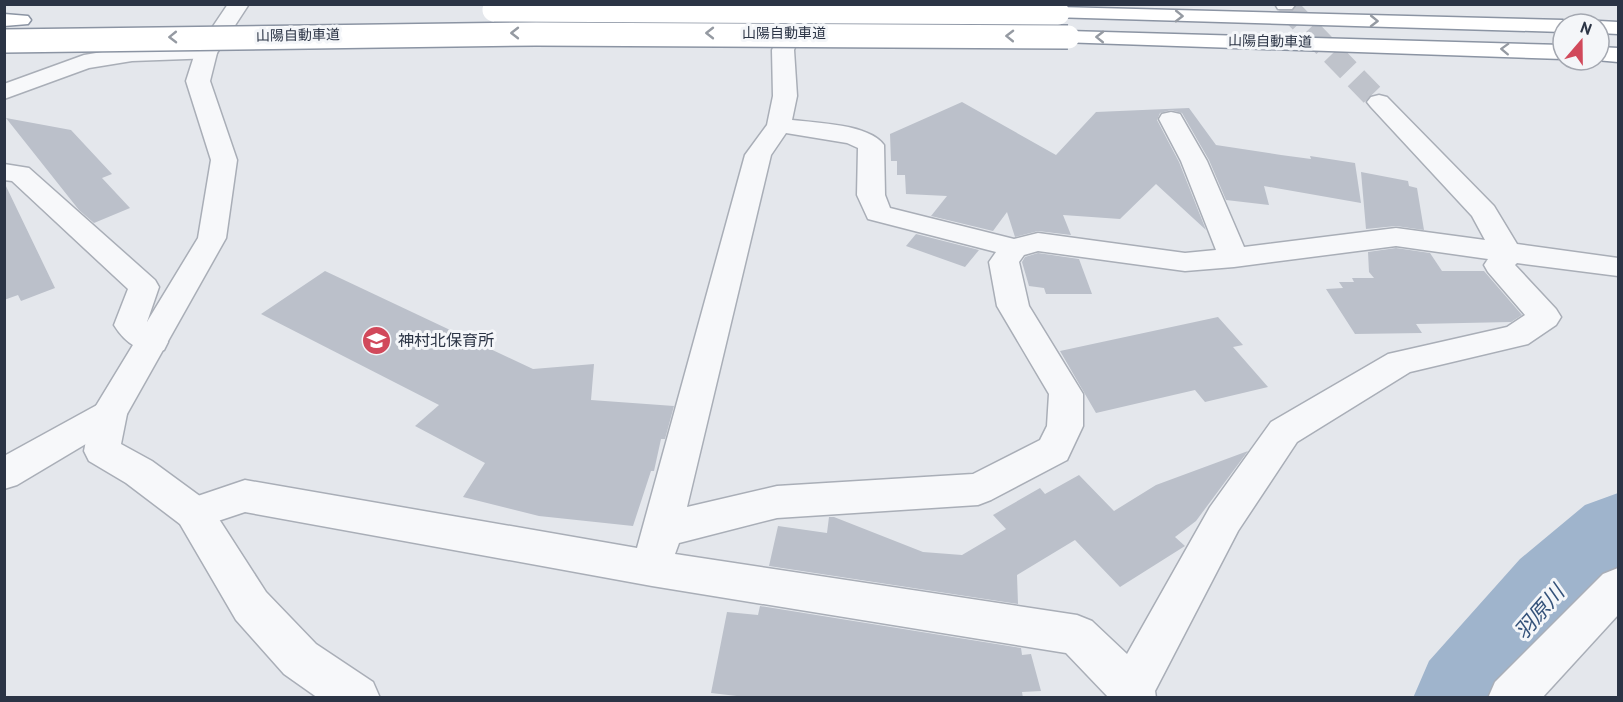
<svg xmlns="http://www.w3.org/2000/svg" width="1623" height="702" viewBox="0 0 1623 702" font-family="'PT Sans','Noto Sans JP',sans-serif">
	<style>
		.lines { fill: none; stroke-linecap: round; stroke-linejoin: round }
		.river { fill: #9fb4cc; fill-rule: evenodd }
		.building { fill: #bbc0ca }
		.minor-tunnel { stroke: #bfc3cb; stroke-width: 23; stroke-dasharray: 23 11; stroke-linecap: butt }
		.minor-casing { stroke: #a9aeb7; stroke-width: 3 }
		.tertiary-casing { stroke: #a9aeb7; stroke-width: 3 }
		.motorway-casing { stroke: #8b94a3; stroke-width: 3 }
		.minor { fill: #f7f8fa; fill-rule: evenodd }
		.tertiary { fill: #f7f8fa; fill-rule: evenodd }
		.motorway { fill: #fff; fill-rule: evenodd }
		.motorway-bridge-casing { stroke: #8b94a3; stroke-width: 26; stroke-linecap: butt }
		.motorway-bridge { stroke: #fff; stroke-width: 23 }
		.oneway { stroke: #959aa2 }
		.labels { text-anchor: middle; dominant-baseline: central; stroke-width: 6; stroke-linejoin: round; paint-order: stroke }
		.far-street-label { font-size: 14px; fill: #2b3445; stroke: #f4f6f9 }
		.poi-label { font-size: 16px; fill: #2b3445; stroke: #f4f6f9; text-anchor: start }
		.near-water-label { font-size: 21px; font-style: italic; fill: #34527a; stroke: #f4f6f9 }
	</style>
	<rect width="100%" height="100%" fill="#e4e7ec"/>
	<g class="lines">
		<polygon class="river" points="1618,493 1618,593 1590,621 1533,698 1413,698 1429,661 1520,559 1585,505"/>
	</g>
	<g class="building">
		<polygon points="962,102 1056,155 1096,112 1189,108 1216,145 1281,155 1311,159 1310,156 1355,163 1361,203 1264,186 1269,205 1226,200 1209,160 1182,113 1171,110 1160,113 1157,120 1179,162 1206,230 1156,184 1120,219 1063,215 1071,235 1038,231 1015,237 1007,212 993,231 931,216 947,196 906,194 905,175 897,175 897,161 891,161 890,134"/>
		<polygon points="6,118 71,130 112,174 102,178 130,208 94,223 79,210"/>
		<polygon points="1361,172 1408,181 1409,186 1417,188 1424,230 1396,226 1366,229"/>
		<polygon points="4,182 55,288 21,301 18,295 4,300"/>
		<polygon points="916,234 979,250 965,267 906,246"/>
		<polygon points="1396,248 1430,253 1442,271 1484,271 1522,315 1511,322 1416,324 1422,333 1355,334 1326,289 1343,288 1339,282 1354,282 1352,278 1374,278 1369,272 1368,252"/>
		<polygon points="1038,253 1079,259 1092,294 1046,294 1044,288 1029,286 1022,262 1025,257"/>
		<polygon points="325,271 533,369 594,364 591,400 674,406 665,439 661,439 654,471 651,471 633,526 539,516 463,497 485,463 415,426 439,405 261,314"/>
		<polygon points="1218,317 1243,345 1233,347 1268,387 1205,402 1195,390 1096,413 1060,351"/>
		<polygon points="1248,451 1196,521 1175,537 1185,546 1120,587 1075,540 1017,575 1018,604 769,566 778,526 827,533 829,517 834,517 923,552 962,555 1006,529 993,515 1040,488 1045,494 1079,475 1114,511 1156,485"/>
		<polygon points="760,606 1021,648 1022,655 1031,654 1041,691 1022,692 1023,698 754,698 711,693 727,612 758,615"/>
	</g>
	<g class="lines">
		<polyline class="minor-tunnel" points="1285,5 1379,102"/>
		<defs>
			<g id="minor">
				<path d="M792,4H812L794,50L797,96L792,120C817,123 869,124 884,145L885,195L890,208L1014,239L1038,233L1185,253L1216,250L1181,161L1159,119L1162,114L1171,112L1180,114L1207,161L1244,247L1396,228L1485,240L1472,216L1371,107L1367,102L1371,97L1379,95L1387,97L1494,206L1517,244L1618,258V276L1517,263L1515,265L1556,309L1561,317L1556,325L1528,344L1410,372L1297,442L1238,531L1155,691L1156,698H1109L1066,653L652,586L245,512L194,529L180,524L175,513L180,502L245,480L637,548L745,155L767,125L773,96L772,50ZM786,133L847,143L858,148L857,195L868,219L996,252L989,262L997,306L1049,394L1047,426L1040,440L973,474L777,486L687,507L771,155ZM1396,246L1488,259L1484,265L1488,272L1525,315L1507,327L1388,354L1271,422L1210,507L1127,654L1092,621L1077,615L675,554L679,543L777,518L978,505L991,500L1067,460L1083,426V394L1029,306L1019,262L1024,255L1038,251L1185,271L1234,267Z"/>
				<polygon points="1275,4 1295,4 1295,5 1292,9 1278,9"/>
				<polygon points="206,46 214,48 217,53 214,58 132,61 89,68 4,99 4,84 84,55 132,47"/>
				<path d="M4,164L29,168L155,280L159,287L147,322L164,334L168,342L164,350C143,356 125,343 114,325L128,289L12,181L4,180Z"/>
				<polygon points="109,401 121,405 127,414 121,423 17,485 4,489 4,456 97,405"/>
				<polygon points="1618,568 1618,615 1542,698 1488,698 1495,682 1603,574"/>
			</g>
			<polygon id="tertiary" points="228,4 249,4 217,53 210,81 237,160 226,238 127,414 121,444 152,461 208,502 266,592 316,644 373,682 380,698 318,698 284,674 236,620 180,524 126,483 89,461 84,451 91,414 198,238 211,160 186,81 195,53"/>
			<g id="motorway">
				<polygon points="1058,7 1563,20 1572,24 1563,24 1563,32 1051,17 1048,13 1051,9"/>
				<polygon points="4,14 28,16 31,20 28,24 4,26"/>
				<polygon points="1599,21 1618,22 1618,34 1599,33 1599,24 1590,24"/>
				<polygon points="1068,31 1563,45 1563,59 1060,42 1057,37 1060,32"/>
				<polygon points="1599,47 1618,48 1618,62 1596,60 1599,60"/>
			</g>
		</defs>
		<use href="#minor" class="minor-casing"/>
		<use href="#tertiary" class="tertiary-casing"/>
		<use href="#motorway" class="motorway-casing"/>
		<use href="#minor" class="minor"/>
		<use href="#tertiary" class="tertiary"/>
		<use href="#motorway" class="motorway"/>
		<defs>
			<g id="motorway-bridge">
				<polyline points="494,10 1058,13"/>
				<polyline points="4,41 536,34 1068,37"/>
			</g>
		</defs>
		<use href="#motorway-bridge" class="motorway-bridge-casing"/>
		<use href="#motorway-bridge" class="motorway-bridge"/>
	</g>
	<defs><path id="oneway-chevron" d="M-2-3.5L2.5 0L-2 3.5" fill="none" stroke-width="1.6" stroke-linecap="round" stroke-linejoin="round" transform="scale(1.5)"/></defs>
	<g class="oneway">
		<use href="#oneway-chevron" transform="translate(1179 16) rotate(1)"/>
		<use href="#oneway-chevron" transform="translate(1374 21) rotate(1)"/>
		<use href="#oneway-chevron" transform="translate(515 33) rotate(180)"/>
		<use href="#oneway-chevron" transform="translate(710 33) rotate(-180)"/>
		<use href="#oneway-chevron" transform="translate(1010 36) rotate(-179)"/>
		<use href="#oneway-chevron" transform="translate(173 37) rotate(179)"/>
		<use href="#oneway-chevron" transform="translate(1100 37) rotate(-179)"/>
		<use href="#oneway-chevron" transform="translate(1505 49) rotate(-178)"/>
	</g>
	<defs>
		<symbol id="school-disc" viewBox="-11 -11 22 22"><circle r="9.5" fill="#d1495b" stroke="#f4f6f9"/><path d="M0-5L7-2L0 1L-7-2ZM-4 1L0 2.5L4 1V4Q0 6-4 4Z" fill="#fff"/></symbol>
	</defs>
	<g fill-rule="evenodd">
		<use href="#school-disc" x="360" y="324" width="33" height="33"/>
	</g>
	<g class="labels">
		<g class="far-street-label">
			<text x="784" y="33">山陽自動車道</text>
			<text transform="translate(298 35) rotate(-1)">山陽自動車道</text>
			<text transform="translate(1270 41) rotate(1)">山陽自動車道</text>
		</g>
		<g class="poi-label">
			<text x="398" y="340">神村北保育所</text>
		</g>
		<g class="near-water-label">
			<text transform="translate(1539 612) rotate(-49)">羽原川</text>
		</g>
	</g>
	<rect width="1623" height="702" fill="none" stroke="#2b3445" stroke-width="12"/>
	<g transform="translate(1581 42) rotate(20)"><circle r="28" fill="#f4f6f9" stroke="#a4a8b1" stroke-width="1.5"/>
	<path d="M0-4.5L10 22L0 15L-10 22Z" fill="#d1495b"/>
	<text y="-9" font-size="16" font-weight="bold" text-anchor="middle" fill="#2b3445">N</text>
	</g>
</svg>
